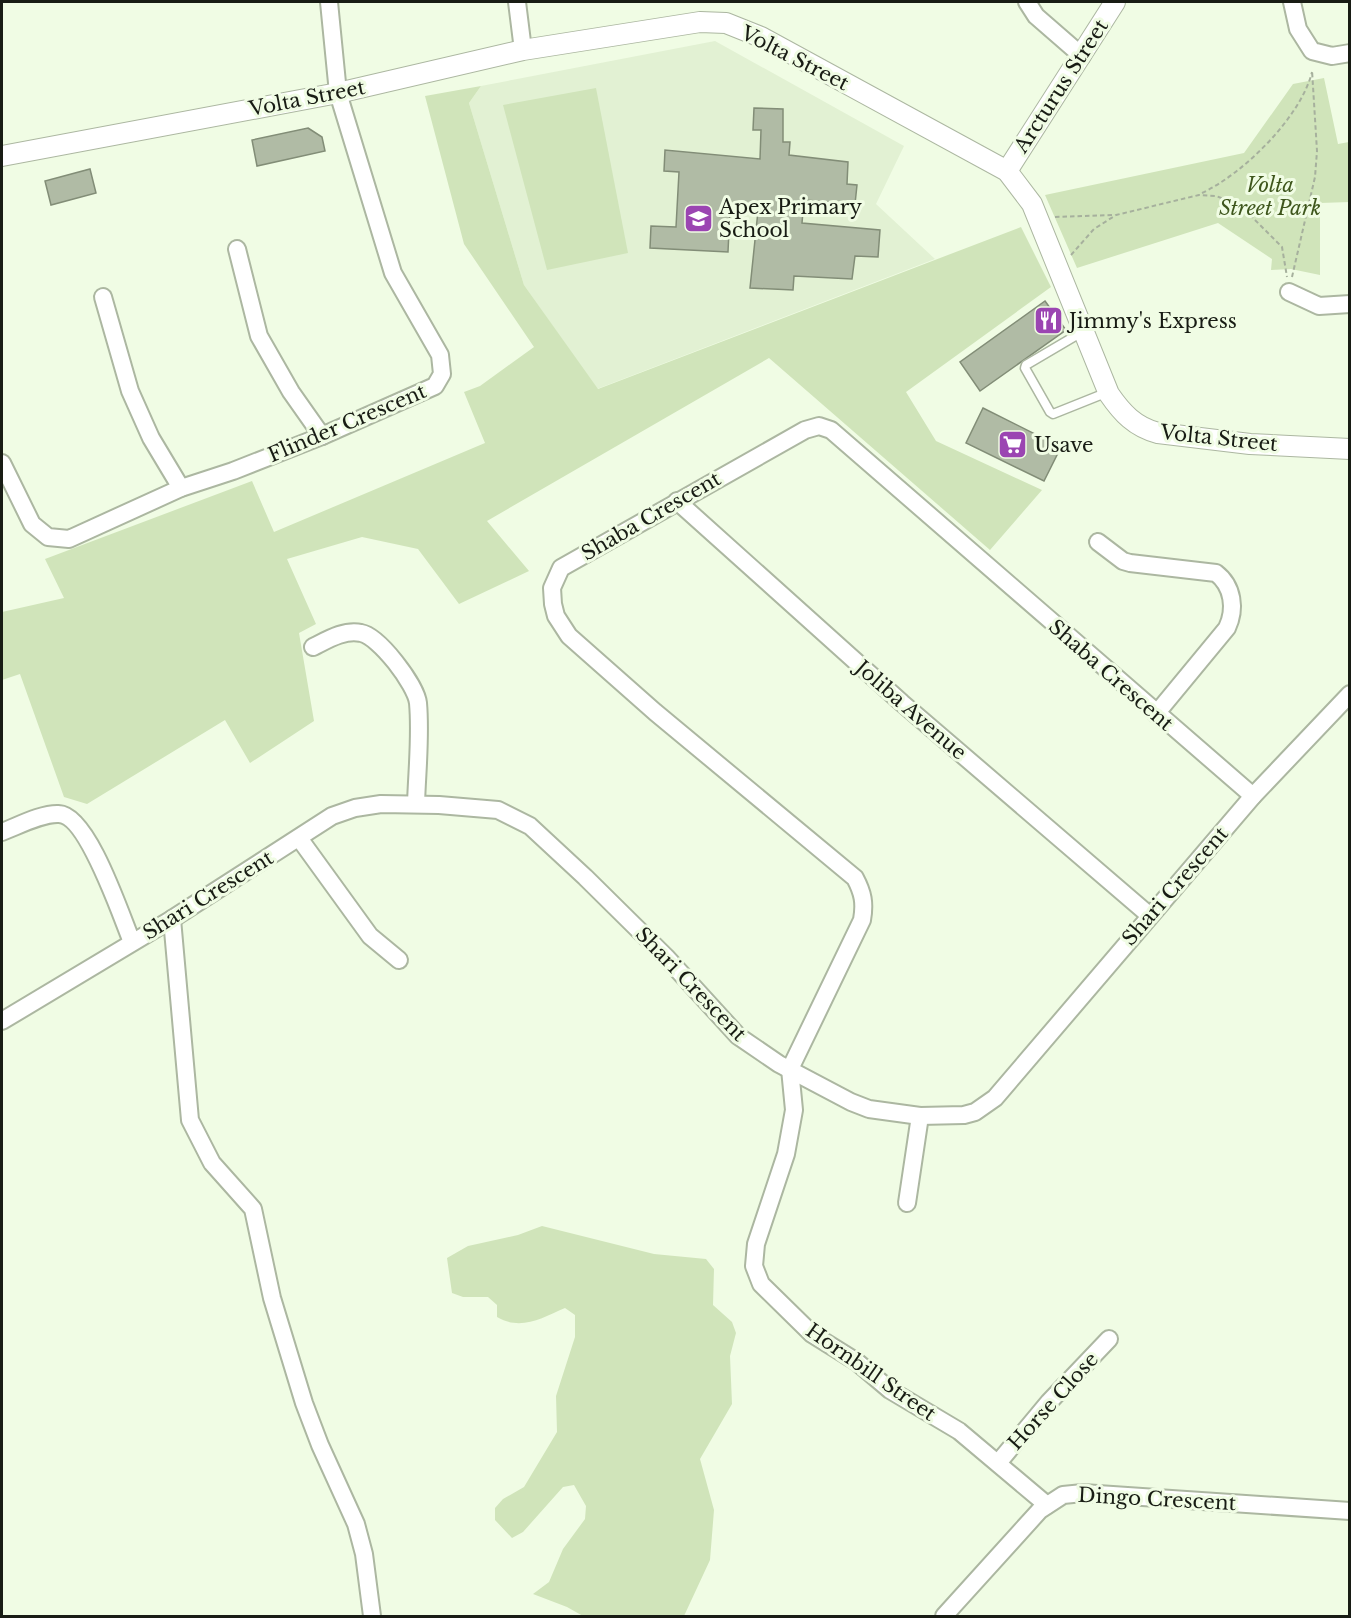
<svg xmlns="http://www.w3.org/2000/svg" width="1351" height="1618" viewBox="0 0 1351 1618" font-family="'Libre Baskerville',serif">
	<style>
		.built { fill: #e2f1d3 }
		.green { fill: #d0e4ba }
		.building { fill: #b0bba5; stroke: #828d77; stroke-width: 1.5 }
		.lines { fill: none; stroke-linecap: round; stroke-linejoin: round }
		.service-casing { stroke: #acb7a1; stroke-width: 11 }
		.minor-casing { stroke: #acb7a1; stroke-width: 20 }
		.tertiary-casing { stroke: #acb7a1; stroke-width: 22 }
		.path { stroke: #a6b09d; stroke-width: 2; stroke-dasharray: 4.5 3; stroke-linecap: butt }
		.service { stroke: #fff; stroke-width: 8 }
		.minor { stroke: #fff; stroke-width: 16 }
		.tertiary { stroke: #fff; stroke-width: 20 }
		.labels { text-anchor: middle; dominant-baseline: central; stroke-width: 6; stroke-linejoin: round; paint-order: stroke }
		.street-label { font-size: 20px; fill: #181c14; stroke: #f0fce4 }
		.park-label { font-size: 20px; font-style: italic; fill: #3e561c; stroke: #f0fce4 }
		.poi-label { font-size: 20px; fill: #181c14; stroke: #f0fce4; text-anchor: start }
	</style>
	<rect width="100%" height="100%" fill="#f0fce4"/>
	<polygon class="built" points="715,41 904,146 876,204 935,259 597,389 524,285 469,103 481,86"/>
	<g class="green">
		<polygon points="1324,78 1338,144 1349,142 1350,202 1320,203 1320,275 1291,269 1271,270 1272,259 1218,223 1077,268 1045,195 1244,153 1293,84"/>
		<polygon points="481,86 469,103 524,285 598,389 1021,227 1051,287 906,392 936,441 1042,490 990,550 769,358 487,521 529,571 459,604 418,549 362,537 287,559 316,624 299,633 314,721 250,763 225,720 87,804 64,797 20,674 2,680 2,612 64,598 45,559 252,481 274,532 485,443 464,392 480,386 534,347 464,244 425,96"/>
		<polygon points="596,88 628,253 547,270 503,105"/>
		<path d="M542,1226L654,1254L706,1259L714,1269L713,1305L732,1322L736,1333L730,1356L732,1404L700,1459L714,1510L710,1560L684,1616H583L567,1607L533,1594L549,1582L563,1549L585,1519L586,1506L574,1485L563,1487L523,1532L512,1538L495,1520V1508L503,1499L524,1487L557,1432L556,1396L575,1337V1315L565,1308C542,1318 521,1331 497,1317V1305L488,1297H463L452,1293L447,1258L468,1246L518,1235Z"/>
	</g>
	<g class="building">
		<polygon points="754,108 783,109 783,142 790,142 789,155 848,162 847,184 857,185 855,204 804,200 802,223 880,230 878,257 855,256 852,279 794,276 793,290 750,288 758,211 730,209 728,252 650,248 651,226 676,227 679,172 664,171 665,150 760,159 761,130 753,130"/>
		<polygon points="308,128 322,137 325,151 257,166 252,140"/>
		<polygon points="90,169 96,193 51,205 45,181"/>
		<polygon points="1045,301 1066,330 980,391 960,362"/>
		<polygon points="983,408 1061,447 1044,481 966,443"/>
	</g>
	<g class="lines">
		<defs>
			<polyline id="service" points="1082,332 1026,365 1025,368 1050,412 1053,414 1108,392"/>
			<g id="minor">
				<polyline points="517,2 523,50"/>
				<polyline points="1027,2 1036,16 1082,56"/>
				<polyline points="1292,2 1298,29 1312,51 1332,56 1350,53"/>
				<polyline points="237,249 259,336 291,392 322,436"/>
				<polyline points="1289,292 1319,306 1350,304"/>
				<polyline points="103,297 130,391 151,438 181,488"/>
				<polyline points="2,463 32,524 48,537 69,539 181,488 233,471 322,436 435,386 442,374 440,355 393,273 338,93 329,2"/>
				<polyline points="677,501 902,703 1149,915"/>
				<path d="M1098,542L1123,561L1130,563L1216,573C1233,586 1236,609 1227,628L1156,714"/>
				<path d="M313,647C327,640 345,629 361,633C379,636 416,685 418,703C421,736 417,771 416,804"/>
				<path d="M2,832C18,826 42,813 59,814C88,815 121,916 132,942"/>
				<polyline points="299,838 370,936 399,960"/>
				<polyline points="172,919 190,1120 212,1163 253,1209 272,1298 304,1403 320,1445 356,1524 364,1554 372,1616"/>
				<polyline points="2,1021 172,919 332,816 355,808 381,804 439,805 498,810 530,826 585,877 666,957 738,1036 779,1064 851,1102 869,1109 920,1116 964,1115 975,1112 995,1098 1253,796 1350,694"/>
				<polyline points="907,1203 920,1116"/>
				<polyline points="998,1463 1049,1402 1109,1339"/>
				<path d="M1047,1505L959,1431L890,1390L857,1362L812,1334L761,1284L754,1266L756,1244L786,1154L794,1110L790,1069L862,920C865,903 863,893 855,878L655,712L569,636L556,616L553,604L552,588L561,568L805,430L819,426L831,430L1253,796"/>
				<polyline points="944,1616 1040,1510 1063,1495 1083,1493 1350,1511"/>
			</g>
			<g id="tertiary">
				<path d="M2,156L338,93L523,50L700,22L726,23L761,37L1007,171L1032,204L1109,394C1122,413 1135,427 1158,433L1250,444L1350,449"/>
				<polyline points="1007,171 1115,2"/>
			</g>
		</defs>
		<use href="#service" class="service-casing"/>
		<use href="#minor" class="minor-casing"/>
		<use href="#tertiary" class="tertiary-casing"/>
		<g class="path">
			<path d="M1202,193C1243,174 1301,117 1312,72"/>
			<polyline points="1055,217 1115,215"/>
			<polyline points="1071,255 1094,229 1116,215 1199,195 1216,196 1240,205 1282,247 1287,277"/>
			<polyline points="1292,277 1315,177 1317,151 1312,70"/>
		</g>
		<use href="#service" class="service"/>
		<use href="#minor" class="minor"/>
		<use href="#tertiary" class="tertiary"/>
	</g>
	<defs>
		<symbol id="school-square" viewBox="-11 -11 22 22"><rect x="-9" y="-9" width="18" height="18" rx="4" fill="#9b45b2" stroke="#f0fce4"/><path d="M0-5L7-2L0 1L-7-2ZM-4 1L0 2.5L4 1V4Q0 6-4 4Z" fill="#fff"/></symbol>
		<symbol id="restaurant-square" viewBox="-11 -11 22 22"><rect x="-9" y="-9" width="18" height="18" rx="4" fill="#9b45b2" stroke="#f0fce4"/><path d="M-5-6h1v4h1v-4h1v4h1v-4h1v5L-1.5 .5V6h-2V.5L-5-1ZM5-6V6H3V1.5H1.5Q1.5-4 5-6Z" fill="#fff"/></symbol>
		<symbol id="supermarket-square" viewBox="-11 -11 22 22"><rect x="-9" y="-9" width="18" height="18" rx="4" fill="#9b45b2" stroke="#f0fce4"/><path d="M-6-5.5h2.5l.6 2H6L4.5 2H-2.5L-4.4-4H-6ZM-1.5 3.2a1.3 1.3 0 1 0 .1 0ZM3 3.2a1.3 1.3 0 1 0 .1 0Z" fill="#fff"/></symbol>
	</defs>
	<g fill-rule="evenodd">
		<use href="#school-square" x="682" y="202" width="33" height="33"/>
		<use href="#restaurant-square" x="1032" y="304" width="33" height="33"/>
		<use href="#supermarket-square" x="996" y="428" width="33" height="33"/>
	</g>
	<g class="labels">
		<g class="street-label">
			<text transform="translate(795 58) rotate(27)">Volta Street</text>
			<text transform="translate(1061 86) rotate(-57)">Arcturus Street</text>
			<text transform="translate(307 98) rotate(-11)">Volta Street</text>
			<text transform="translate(347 423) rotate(-23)">Flinder Crescent</text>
			<text transform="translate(1219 438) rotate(6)">Volta Street</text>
			<text transform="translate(651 516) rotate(-30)">Shaba Crescent</text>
			<text transform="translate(1111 675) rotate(41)">Shaba Crescent</text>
			<text transform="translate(911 710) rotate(41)">Joliba Avenue</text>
			<text transform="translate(1175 886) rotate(-49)">Shari Crescent</text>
			<text transform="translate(208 895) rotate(-32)">Shari Crescent</text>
			<text transform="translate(691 984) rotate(46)">Shari Crescent</text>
			<text transform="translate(871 1372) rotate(35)">Hornbill Street</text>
			<text transform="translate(1053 1401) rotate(-48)">Horse Close</text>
			<text transform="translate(1157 1499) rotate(3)">Dingo Crescent</text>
		</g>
		<g class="park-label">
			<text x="1270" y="185">Volta<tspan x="1270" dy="23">Street Park</tspan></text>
		</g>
		<g class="poi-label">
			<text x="719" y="207">Apex Primary<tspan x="719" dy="23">School</tspan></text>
			<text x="1069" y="321">Jimmy's Express</text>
			<text x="1034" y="445">Usave</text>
		</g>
	</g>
	<rect width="1351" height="1618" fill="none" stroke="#181c14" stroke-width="6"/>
</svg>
